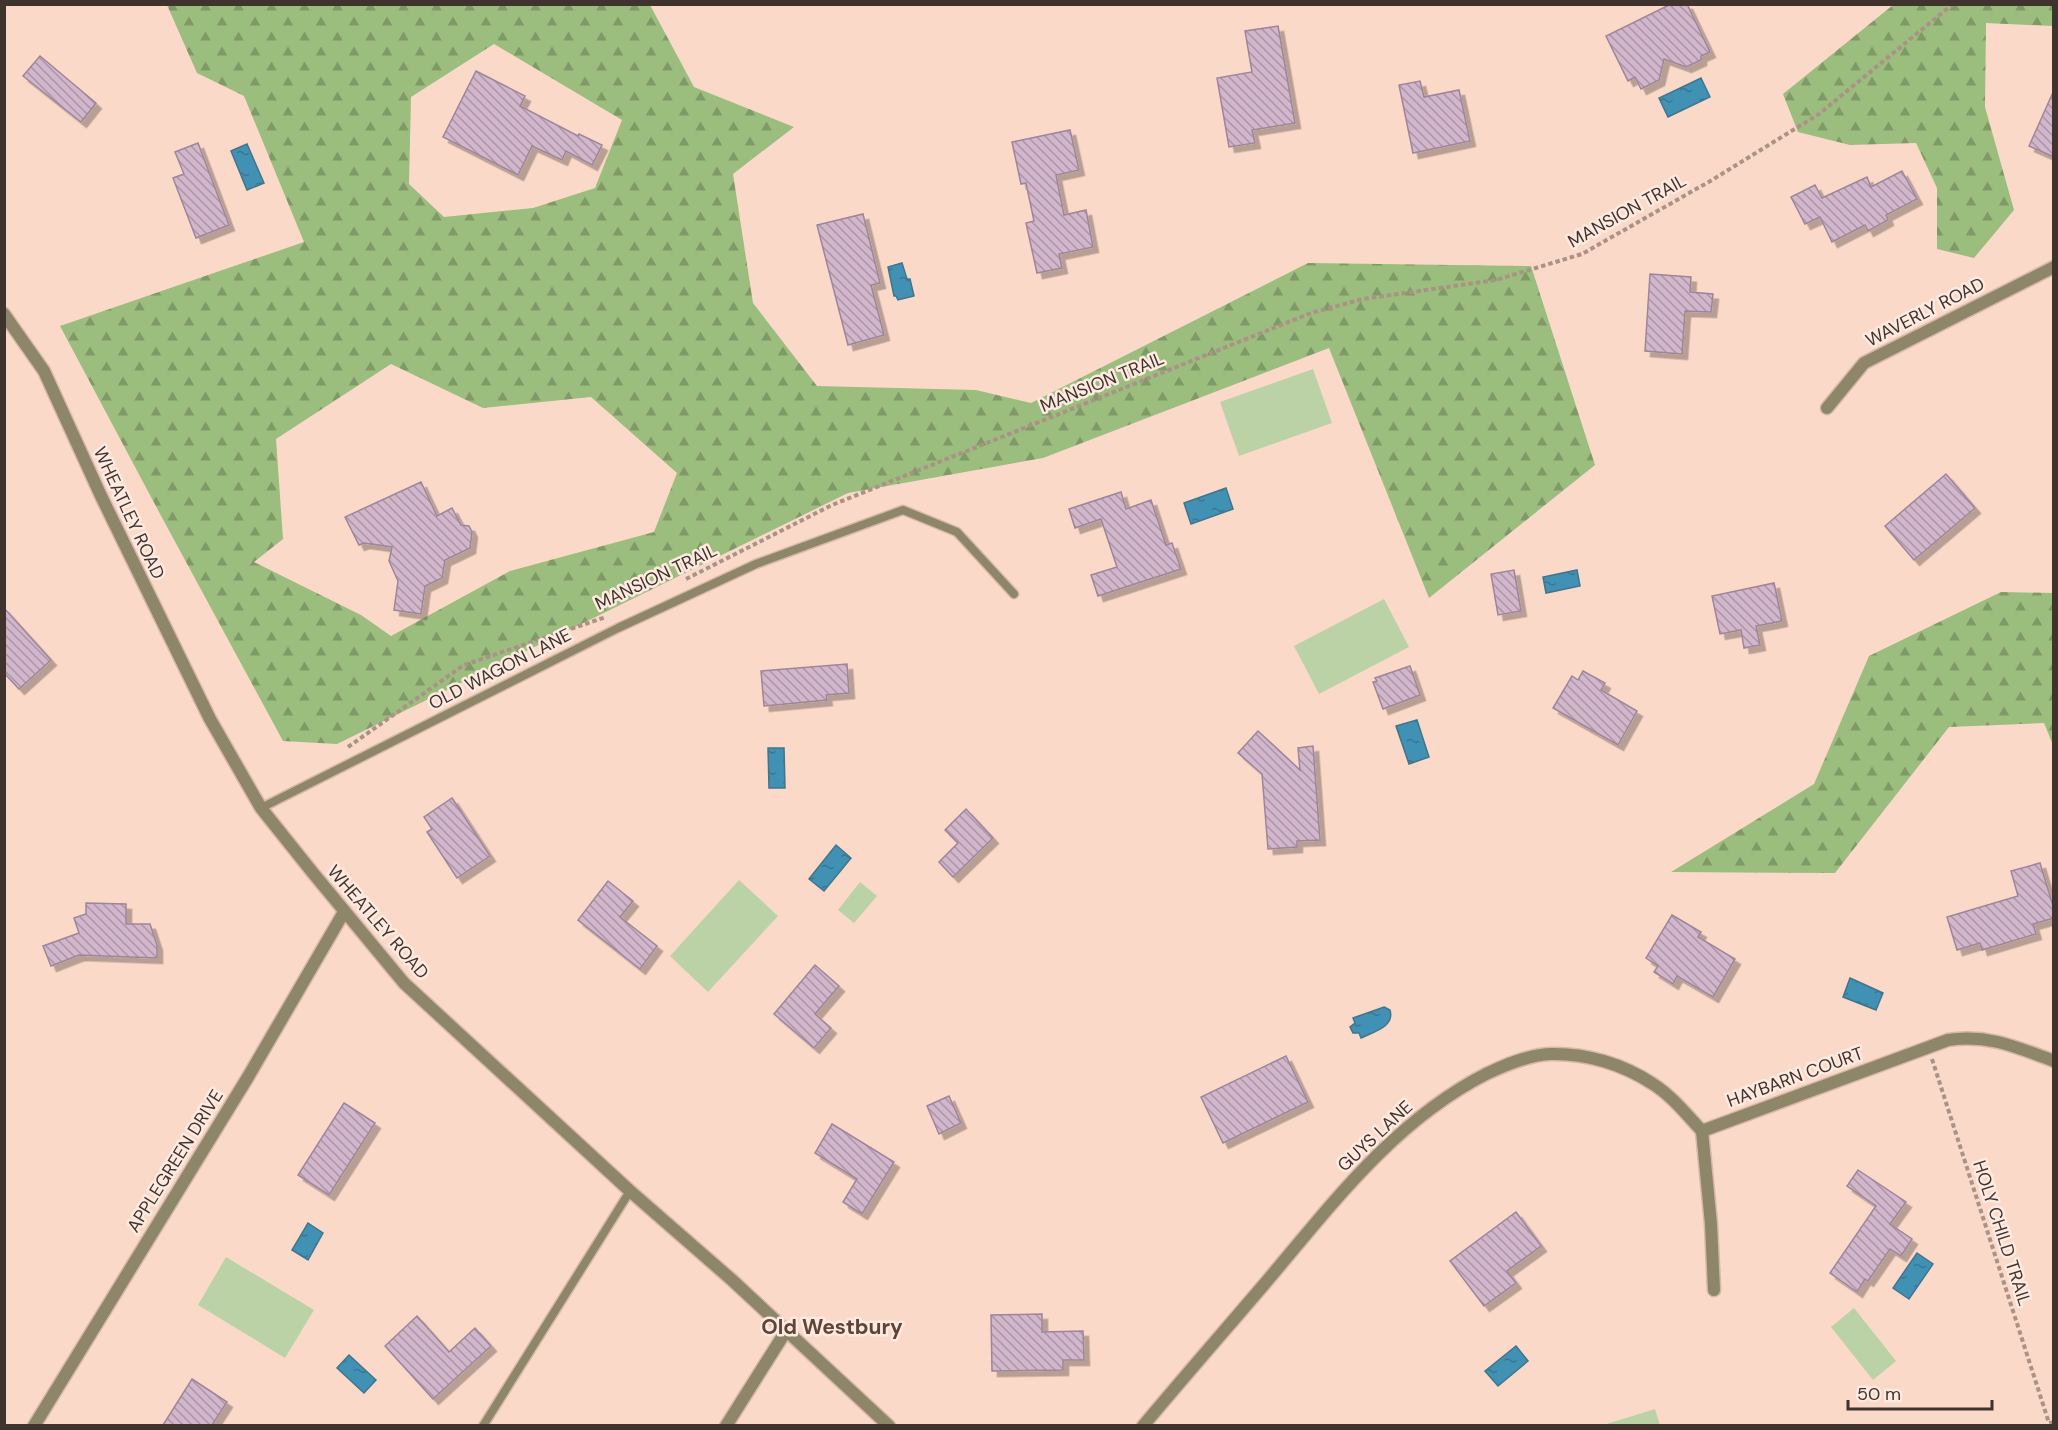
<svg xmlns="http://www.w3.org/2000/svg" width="2058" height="1430" viewBox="0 0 2058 1430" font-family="'DM Sans',sans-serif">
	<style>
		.forest { fill: url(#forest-firs); fill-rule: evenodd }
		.park { fill: #bbd2a6 }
		.water { fill: url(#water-ripples); stroke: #40758c; stroke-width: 1.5 }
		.building { fill: url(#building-back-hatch); stroke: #9e859a; stroke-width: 1.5; filter: url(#shadow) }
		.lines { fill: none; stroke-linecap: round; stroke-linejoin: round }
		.service-casing { stroke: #d6b8aa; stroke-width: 11 }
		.minor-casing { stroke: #d6b8aa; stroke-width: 15 }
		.tertiary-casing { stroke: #d6b8aa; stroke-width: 15 }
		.path { stroke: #ab9286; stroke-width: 4; stroke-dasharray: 4.5 3; stroke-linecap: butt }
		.service { stroke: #8e8669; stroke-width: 8 }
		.minor { stroke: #8e8669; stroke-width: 12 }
		.tertiary { stroke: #8e8669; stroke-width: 12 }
		.labels { text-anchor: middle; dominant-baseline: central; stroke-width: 5; stroke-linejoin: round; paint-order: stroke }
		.street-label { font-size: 18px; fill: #40332d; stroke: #feeae0 }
		.quarter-label { font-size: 21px; font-weight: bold; fill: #5f4437; stroke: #feeae0 }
	</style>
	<defs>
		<pattern id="forest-firs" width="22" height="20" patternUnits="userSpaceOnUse" patternTransform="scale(1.5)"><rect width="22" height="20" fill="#9bbd7d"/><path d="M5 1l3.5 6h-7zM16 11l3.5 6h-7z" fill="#809a67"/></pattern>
		<pattern id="water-ripples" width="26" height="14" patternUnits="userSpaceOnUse" patternTransform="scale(1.5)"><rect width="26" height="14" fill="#4091b4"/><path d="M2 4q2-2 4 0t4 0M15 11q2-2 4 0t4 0" fill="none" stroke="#377793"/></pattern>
		<pattern id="building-back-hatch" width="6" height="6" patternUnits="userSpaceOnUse" patternTransform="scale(1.5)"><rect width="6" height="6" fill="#d1b6cc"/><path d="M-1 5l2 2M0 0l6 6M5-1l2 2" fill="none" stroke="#ab95a6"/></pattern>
		<filter id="shadow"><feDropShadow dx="5.5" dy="5.5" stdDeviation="0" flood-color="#0004"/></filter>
	</defs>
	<rect width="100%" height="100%" fill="#fbd9c9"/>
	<g class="forest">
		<path d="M167,5H650L694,87L794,127L733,174L753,303L817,386L976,390L1031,403L1308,263L1531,266L1595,465L1429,598L1329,348L1043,458L848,493L337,744L283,741L159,512L60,326L304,242L244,96L197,73ZM494,44L622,120L595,188L533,208L444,217L409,184L411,97ZM391,364L483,408L591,397L677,473L654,532L510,571L391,636L361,615L254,562L283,539L276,439Z"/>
		<polygon points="1893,5 2053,5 2053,26 1986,23 1985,107 2014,210 1974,258 1937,249 1937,188 1916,143 1850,145 1798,132 1783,94"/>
		<polygon points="2001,592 2053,593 2053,745 2044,723 1949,727 1835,873 1671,872 1814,784 1869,656"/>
	</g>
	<g class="park">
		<polygon points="1313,369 1332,423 1239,456 1220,402"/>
		<polygon points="1384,599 1409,647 1319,694 1294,646"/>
		<polygon points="739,880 778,916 708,992 670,956"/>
		<polygon points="860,882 877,896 854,923 838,910"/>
		<polygon points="226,1257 314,1310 285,1358 198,1305"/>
		<polygon points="1854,1308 1896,1361 1873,1380 1831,1327"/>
		<polygon points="1655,1409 1660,1425 1603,1425"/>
	</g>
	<g class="water">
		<polygon points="1701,78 1710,97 1668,117 1659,98"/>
		<polygon points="247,144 264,183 247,190 231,151"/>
		<polygon points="902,263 907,279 910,279 914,296 898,300 896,296 894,296 888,267"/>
		<polygon points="1226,488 1233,509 1191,524 1184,503"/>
		<polygon points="1577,570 1580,586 1546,593 1543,577"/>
		<polygon points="1417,720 1429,757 1409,764 1396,726"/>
		<polygon points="768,748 784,748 785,788 769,788"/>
		<polygon points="836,845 851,858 824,891 809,879"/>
		<polygon points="1850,978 1883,993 1876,1010 1843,997"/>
		<path d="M1384,1007L1390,1010C1395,1027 1373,1032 1361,1038L1359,1033H1353L1350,1027L1355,1023L1353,1018Z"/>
		<polygon points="308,1223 323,1233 308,1260 292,1250"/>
		<polygon points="1917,1253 1933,1264 1909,1299 1893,1288"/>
		<polygon points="1516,1346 1528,1361 1498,1386 1485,1371"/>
		<polygon points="349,1355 376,1380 364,1393 337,1368"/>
	</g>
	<g class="building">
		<polygon points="1671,4 1687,4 1710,52 1701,56 1701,60 1686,67 1664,59 1659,80 1641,89 1635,77 1628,81 1606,36"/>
		<polygon points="1278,26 1295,123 1252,130 1255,143 1229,147 1217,78 1252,72 1245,31"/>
		<polygon points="40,56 96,103 81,122 23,76"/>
		<polygon points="476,71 525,96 520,106 578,136 579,134 602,145 592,165 566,151 562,160 532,146 518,175 443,137"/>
		<polygon points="1420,81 1424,97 1459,90 1470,141 1413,153 1399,85"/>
		<polygon points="2054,90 2054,157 2029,146"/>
		<polygon points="1070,130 1079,170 1056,175 1064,215 1086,210 1093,247 1059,254 1062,268 1037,273 1026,223 1034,221 1026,183 1021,184 1012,142"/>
		<polygon points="198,143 229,225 196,238 173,178 184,174 175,152"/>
		<polygon points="1902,171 1917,199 1886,215 1888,220 1868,231 1865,225 1832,242 1820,217 1805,224 1791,197 1815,185 1822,198 1867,177 1871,187"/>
		<polygon points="863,214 880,283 871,285 884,335 848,345 817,225"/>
		<polygon points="1650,274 1691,277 1690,292 1713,294 1711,312 1685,311 1682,354 1645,351"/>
		<polygon points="1946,474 1975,508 1914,560 1885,526"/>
		<polygon points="421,482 437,516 452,508 461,525 469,526 472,532 470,548 445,560 442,578 425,586 421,614 394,610 398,581 389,561 392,547 364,543 359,545 345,517"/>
		<polygon points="1121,492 1126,509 1151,500 1166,545 1172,543 1181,569 1098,596 1091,575 1117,567 1101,519 1075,528 1069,509"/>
		<polygon points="1514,570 1521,611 1498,615 1491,574"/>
		<polygon points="1774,583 1782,621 1756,626 1760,645 1744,648 1741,630 1720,634 1712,596"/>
		<polygon points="4,608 51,660 19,689 4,673"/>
		<polygon points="847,664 849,693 826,695 827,700 764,706 761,671"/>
		<polygon points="1410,666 1420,695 1383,709 1373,682 1377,681 1375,678"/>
		<polygon points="1583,671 1605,683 1601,690 1637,711 1618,745 1553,708 1572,676 1578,680"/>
		<polygon points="1258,731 1300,770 1298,748 1313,746 1320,840 1297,841 1297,847 1268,849 1262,774 1238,753"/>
		<polygon points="452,798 490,856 457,878 427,832 432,829 424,817"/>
		<polygon points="966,809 993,838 953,877 939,862 958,843 945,830"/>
		<polygon points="2040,863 2054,909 2054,918 2033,924 2036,934 1982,950 1980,943 1957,950 1947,917 2018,896 2011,871"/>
		<polygon points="608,881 633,901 620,917 657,946 640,969 578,920"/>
		<polygon points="86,903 126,904 126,924 150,924 157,945 157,958 79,955 51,966 43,946 79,933 74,918 86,914"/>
		<polygon points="1672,915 1701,932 1698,937 1735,959 1713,997 1677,976 1673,984 1654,972 1658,966 1646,958"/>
		<polygon points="815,965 839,986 815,1014 831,1028 814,1048 774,1014"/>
		<polygon points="1286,1056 1308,1102 1223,1143 1201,1097"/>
		<polygon points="949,1096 961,1123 939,1134 927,1106"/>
		<polygon points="344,1103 375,1123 329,1195 298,1175"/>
		<polygon points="832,1124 894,1162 862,1214 843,1202 857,1179 815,1153"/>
		<polygon points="1858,1170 1906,1202 1890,1224 1912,1239 1901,1256 1890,1249 1868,1281 1865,1279 1857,1292 1830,1273 1876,1206 1847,1186"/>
		<polygon points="1516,1212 1541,1246 1507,1271 1516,1283 1484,1306 1450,1261"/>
		<polygon points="1042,1314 1042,1332 1083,1331 1084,1360 1063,1360 1063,1370 992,1371 991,1315"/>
		<polygon points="417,1316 449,1352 475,1328 491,1346 433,1399 385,1346"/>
		<polygon points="192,1379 227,1402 212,1425 163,1425"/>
	</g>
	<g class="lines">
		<defs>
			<g id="service">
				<polyline points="261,808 618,628 756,564 903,510 957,532 1014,594"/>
				<polyline points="483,1426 630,1191"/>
			</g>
			<g id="minor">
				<polyline points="1827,408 1864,363 2054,267"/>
				<path d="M1702,1131L1948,1040C1988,1034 2016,1047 2054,1061"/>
				<polyline points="1702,1131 1711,1224 1714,1290"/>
				<polyline points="34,1426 248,1077 344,912"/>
				<polyline points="726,1426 786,1331"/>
				<path d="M1143,1426C1184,1377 1226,1329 1267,1281C1332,1204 1394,1121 1486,1074C1505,1065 1528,1055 1550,1054C1586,1053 1623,1064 1653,1084C1672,1096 1687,1115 1702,1131"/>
			</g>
			<polyline id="tertiary" points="4,314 44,371 101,496 210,719 261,808 313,873 404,983 630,1191 732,1280 889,1426"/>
		</defs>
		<use href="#service" class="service-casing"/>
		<use href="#minor" class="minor-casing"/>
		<use href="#tertiary" class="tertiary-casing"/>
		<g class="path">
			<polyline points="686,579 832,505 1311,313 1363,299 1496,280 1582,254 1712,180 1819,114 1953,4"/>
			<polyline points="348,747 464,665 606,617"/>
			<polyline points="1932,1059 2049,1423 2054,1422"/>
		</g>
		<use href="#service" class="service"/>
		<use href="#minor" class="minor"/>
		<use href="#tertiary" class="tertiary"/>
	</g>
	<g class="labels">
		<g class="street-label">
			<text transform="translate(1627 211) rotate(-29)">MANSION TRAIL</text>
			<text transform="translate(1925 312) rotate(-27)">WAVERLY ROAD</text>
			<text transform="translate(1102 382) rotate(-22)">MANSION TRAIL</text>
			<text transform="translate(129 513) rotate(65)">WHEATLEY ROAD</text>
			<text transform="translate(656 577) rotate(-25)">MANSION TRAIL</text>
			<text transform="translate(500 669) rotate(-27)">OLD WAGON LANE</text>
			<text transform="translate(378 922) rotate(49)">WHEATLEY ROAD</text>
			<text transform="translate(1795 1077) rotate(-20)">HAYBARN COURT</text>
			<text transform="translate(1375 1136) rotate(-43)">GUYS LANE</text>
			<text transform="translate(175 1161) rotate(-58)">APPLEGREEN DRIVE</text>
			<text transform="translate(2002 1233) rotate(72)">HOLY CHILD TRAIL</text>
		</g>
		<g class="quarter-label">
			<text x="832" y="1327">Old Westbury</text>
		</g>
	</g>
	<rect width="2058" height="1430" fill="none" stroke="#40332d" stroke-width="12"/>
	<path d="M1848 1400v9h144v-9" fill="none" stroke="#40332d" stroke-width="3"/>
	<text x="1857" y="1400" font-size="18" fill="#40332d" stroke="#feeae0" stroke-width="4.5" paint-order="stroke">50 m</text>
</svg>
